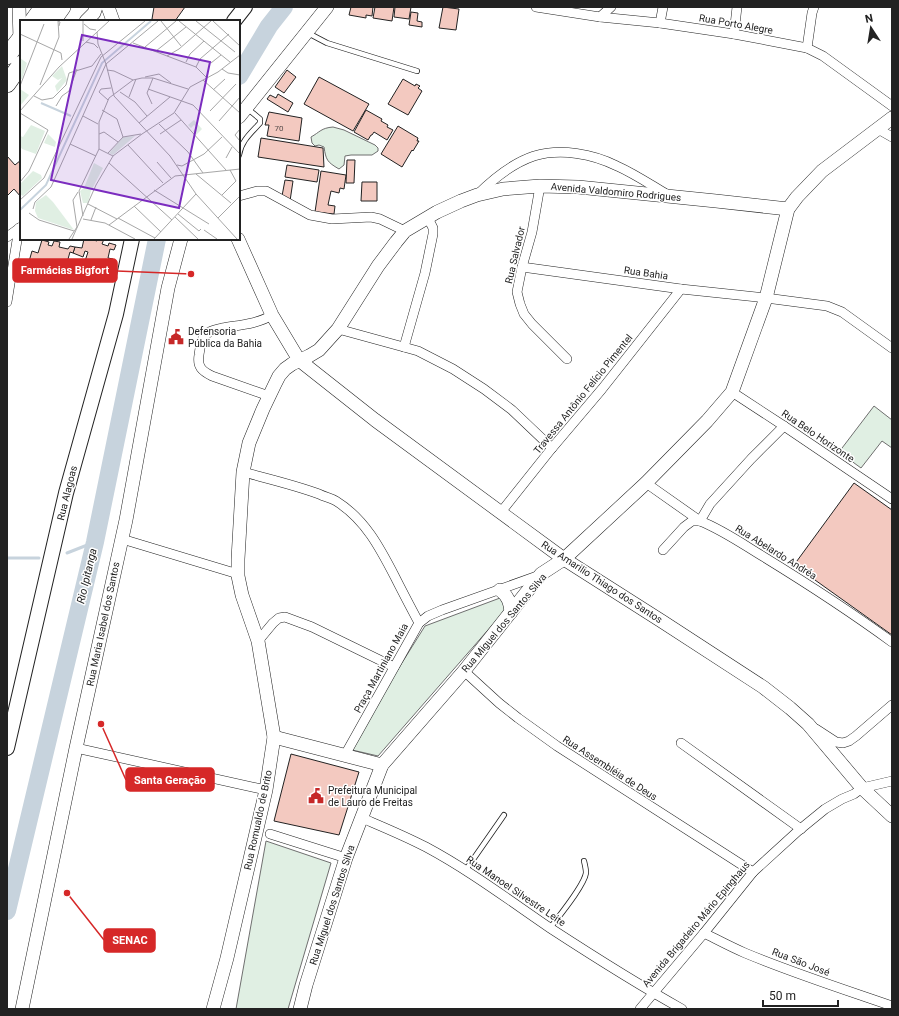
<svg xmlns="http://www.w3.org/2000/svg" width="899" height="1016" viewBox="0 0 899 1016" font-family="Roboto,sans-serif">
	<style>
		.green { fill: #e0efe3; stroke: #6f6f6f }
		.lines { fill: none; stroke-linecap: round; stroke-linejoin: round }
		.stream { stroke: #c7d3dd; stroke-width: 3 }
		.river { stroke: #c7d3dd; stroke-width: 18 }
		.building { fill: #f3c9c0; stroke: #222 }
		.lane-casing { stroke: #222; stroke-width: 6 }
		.street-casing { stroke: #222; stroke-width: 10 }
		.secondary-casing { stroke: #222; stroke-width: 14 }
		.primary-casing { stroke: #222; stroke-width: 16 }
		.highway-casing { stroke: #222; stroke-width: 18 }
		.lane { stroke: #fff; stroke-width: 4.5 }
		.street { stroke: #fff; stroke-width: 9 }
		.secondary { stroke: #fff; stroke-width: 13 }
		.primary { stroke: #fff; stroke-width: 14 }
		.highway { stroke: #fff; stroke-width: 17 }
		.labels { text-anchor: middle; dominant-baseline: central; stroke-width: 3; stroke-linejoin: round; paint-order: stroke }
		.number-label { font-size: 8px; fill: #564c4a }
		.street-label { font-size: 10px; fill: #222; stroke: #fff }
		.poi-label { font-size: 10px; fill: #222; stroke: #fff; text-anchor: start }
		.water-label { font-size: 11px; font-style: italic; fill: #222; stroke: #fff }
		.inset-river { fill: none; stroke: #c7d3dd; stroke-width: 2 }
		.inset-road { fill: none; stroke: #a7a7a7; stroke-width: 1 }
		.view { fill: #7b2cbf; fill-opacity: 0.15; stroke: #7b2cbf; stroke-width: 2 }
		.inset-edge { fill: none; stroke: #222; stroke-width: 2 }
		.leader { fill: none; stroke: #d62828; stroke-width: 1.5 }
		.callout-dot { fill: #d62828; stroke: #fff; stroke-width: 1.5 }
		.callout { fill: #d62828; stroke: #d62828; stroke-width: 1.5 }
		.callout-label { font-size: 11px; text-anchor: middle; font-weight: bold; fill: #fff }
	</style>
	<rect width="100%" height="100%" fill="#fff"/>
	<g class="green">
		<path d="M333,127L344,130L375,145L378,148V151L372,155H351L345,156L344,165L339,169C327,162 326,160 324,147L319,145L315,146L312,143L311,137C320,132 321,128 333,127Z"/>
		<polygon points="874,406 892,420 892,448 882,441 861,468 839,452"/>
		<polygon points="500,598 508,607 378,756 348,749 425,626"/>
		<polygon points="266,841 331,863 288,1009 236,1009"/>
	</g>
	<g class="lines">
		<g class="stream">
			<polyline points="67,553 95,542"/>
			<polyline points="7,558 39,558"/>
		</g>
		<g class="river">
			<polyline points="239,76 269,26 284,7"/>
			<polyline points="7,911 95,542 157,239"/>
		</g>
	</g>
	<g class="building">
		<polygon points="154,7 185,7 175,21 155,21 152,19"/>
		<polygon points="351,7 373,7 372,16 366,15 366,18 349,15"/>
		<polygon points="375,7 394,7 392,21 373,18"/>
		<polygon points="395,7 411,7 409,19 394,17"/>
		<polygon points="443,7 459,9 456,30 439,28"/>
		<polygon points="411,12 418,13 417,21 422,22 422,27 409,25"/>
		<polygon points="287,70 296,77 284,93 275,87"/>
		<polygon points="319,77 369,104 353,131 304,104"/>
		<polygon points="403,79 415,86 416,84 420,86 418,88 422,91 408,115 388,104"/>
		<polygon points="278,94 293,103 288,112 267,99 270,95 276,98"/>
		<polygon points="366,110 382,119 381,121 388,125 387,127 393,130 387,140 374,132 372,135 371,135 368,140 354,132"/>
		<polygon points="269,112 302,118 299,141 267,136 269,125 265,125"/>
		<polygon points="398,126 418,138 417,141 419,141 413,151 412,150 402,167 381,154"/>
		<polygon points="261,138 323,148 324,167 258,157"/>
		<polygon points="7,156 15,165 21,160 21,197 14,189 7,196"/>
		<polygon points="347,160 355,160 354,183 346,183"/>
		<polygon points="287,165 319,170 317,182 285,177"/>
		<polygon points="321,171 346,175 344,189 340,188 339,193 331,191 328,205 335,206 334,214 315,212"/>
		<polygon points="285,180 293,181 290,201 282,196"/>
		<polygon points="362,182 377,182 377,201 361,201"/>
		<polygon points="84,239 90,239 97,241 98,239 104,239 102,244 108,246 109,243 116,245 114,250 110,249 108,258 113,259 110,269 100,266 101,263 94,261 93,264 85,261 88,252 85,251 83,257 73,253 75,247 82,248"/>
		<polygon points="42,240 49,242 48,245 52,246 54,241 60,242 59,247 68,249 70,246 75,247 73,253 70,252 68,259 73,261 70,271 62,269 63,265 59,264 57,271 51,269 52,266 37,262 36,267 28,265 32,251 38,253"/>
		<polygon points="854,483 892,510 892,635 794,565"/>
		<polygon points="291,754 359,772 339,835 274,821"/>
	</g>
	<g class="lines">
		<defs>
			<g id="lane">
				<polyline points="308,33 327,43 417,71"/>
				<path d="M239,155C241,141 251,133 260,123V119L248,109"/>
				<polyline points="465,871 504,815"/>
				<path d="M550,928C559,916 584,886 586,873C586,869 585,865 584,861"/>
			</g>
			<g id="street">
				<polyline points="536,7 600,17 660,23 734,34 807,48 823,56 892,106"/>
				<polyline points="600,17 611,7"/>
				<polyline points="660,23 663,7"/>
				<polyline points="734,34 737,7"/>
				<polyline points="807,48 812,13 814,7"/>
				<polyline points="878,129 892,137"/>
				<polyline points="540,186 532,232 522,267 517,292 520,304 524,314 532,324 567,359"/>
				<path d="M477,195C493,179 513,163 534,156C561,148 593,154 617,166C635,174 651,185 668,195"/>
				<polyline points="239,196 257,191 266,191 310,215 332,219 371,217 380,219 405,231"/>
				<polyline points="7,237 21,227"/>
				<polyline points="522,267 681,289 766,298 827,306 842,312 892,348"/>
				<polyline points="7,302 19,228"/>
				<polyline points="338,329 400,346 418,351 453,369 484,389 512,410 552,448"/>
				<polyline points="404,347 425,273 433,234 433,228 428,218"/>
				<polyline points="732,392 784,426 892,499"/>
				<path d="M269,396L212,376C202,371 197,367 199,355C200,348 201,337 208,333C211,330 218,329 222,328C239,325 258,324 272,315"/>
				<path d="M243,472C269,479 295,485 319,494C325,497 331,498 336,501C365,519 380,548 395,577C403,593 411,608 419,623"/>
				<path d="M646,483L700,521C723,530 744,545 764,557C808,584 851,612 892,642"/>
				<polyline points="501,512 552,448 602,389 681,289"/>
				<polyline points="122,539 238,574"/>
				<polyline points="663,550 684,527 692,521 700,521 710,504 751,459 784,426"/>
				<polyline points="258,641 273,623 279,618 285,617 312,627 394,667"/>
				<polyline points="464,671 499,703 518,718 557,746 753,872"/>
				<polyline points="816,729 836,742 843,743 849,741 856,736 892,705"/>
				<polyline points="681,743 801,829"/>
				<polyline points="76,748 266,790"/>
				<polyline points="345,755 419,623 428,616 442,610 540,575"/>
				<path d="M362,818C383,827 405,836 426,847C469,870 509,900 550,928C593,956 637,984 682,1009"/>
				<polyline points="270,834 346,858"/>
				<path d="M704,933C718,940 731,947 745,953C793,973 843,989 892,1006"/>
				<polyline points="640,1009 704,933 753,872 798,831 825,809 842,799 854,794 862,788 892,781"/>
			</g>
			<g id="secondary">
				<polyline points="19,7 20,39"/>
				<polyline points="108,7 113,21"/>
				<polyline points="86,21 94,13 96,7"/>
				<polyline points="239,117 327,7"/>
				<polyline points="238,239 272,315 299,360 375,420 564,559 663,622 763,687 790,708 808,724 862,788 892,816"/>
				<path d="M500,590C508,596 510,602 511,612"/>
				<polyline points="274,737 382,765"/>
				<polyline points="22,1009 76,748 126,520 168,288 181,239"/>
				<polyline points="213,1009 227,958 266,790 274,737 258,641 242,595 238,576 238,559 243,472 249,443 263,409 275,384 279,376 285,369 292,364 309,356 319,350 338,329 378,266 396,242 405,231 437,212 461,201 477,195 503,189 540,186 578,187 716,201 788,209"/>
				<polyline points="300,1009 306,985 346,858 382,765 464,671 541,574 564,559 646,483 707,421 732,392 766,298 788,209 797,197 822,171 892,118"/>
			</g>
			<g id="primary">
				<polyline points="234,21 245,7"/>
				<polyline points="7,748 66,493 116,314 132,239"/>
			</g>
			<g id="highway">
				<polyline points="33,21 43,7"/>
				<polyline points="52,21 62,7"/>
				<polyline points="7,56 21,38"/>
				<polyline points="7,84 21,64"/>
			</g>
		</defs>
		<use href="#lane" class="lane-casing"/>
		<use href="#street" class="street-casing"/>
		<use href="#secondary" class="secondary-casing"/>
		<use href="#primary" class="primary-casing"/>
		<use href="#highway" class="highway-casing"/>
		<use href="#lane" class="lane"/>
		<use href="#street" class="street"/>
		<use href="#secondary" class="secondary"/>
		<use href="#primary" class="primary"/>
		<use href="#highway" class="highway"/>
	</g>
	<defs>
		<symbol id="civic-bare" viewBox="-9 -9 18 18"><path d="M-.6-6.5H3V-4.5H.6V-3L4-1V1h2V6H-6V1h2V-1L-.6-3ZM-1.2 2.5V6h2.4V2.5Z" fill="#c62828" stroke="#fff" stroke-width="2.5" paint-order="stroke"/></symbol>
	</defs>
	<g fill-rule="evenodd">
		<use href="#civic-bare" x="165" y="326" width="22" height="22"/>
		<use href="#civic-bare" x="305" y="785" width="22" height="22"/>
	</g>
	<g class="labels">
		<g class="number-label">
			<text x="279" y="128">70</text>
		</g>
		<g class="street-label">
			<text transform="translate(736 24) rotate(10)">Rua Porto Alegre</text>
			<text transform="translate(616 192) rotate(5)">Avenida Valdomiro Rodrigues</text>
			<text transform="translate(515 255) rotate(-77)">Rua Salvador</text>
			<text transform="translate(646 273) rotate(8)">Rua Bahia</text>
			<text transform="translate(583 394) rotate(-51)">Travessa Antônio Felício Pimentel</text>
			<text transform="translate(818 436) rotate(34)">Rua Belo Horizonte</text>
			<text transform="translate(67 493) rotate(-76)">Rua Alagoas</text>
			<text transform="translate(776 552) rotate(32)">Rua Abelardo Andréa</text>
			<text transform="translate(602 582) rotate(33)">Rua Amarilio Thiago dos Santos</text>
			<text transform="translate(504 623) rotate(-50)">Rua Miguel dos Santos Silva</text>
			<text transform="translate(103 624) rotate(-78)">Rua Maria Isabel dos Santos</text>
			<text transform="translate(381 668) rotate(-61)">Praça Martiniano Maia</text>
			<text transform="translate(610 768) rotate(33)">Rua Assembléia de Deus</text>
			<text transform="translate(258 820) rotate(-78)">Rua Romualdo de Brito</text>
			<text transform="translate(516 891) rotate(34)">Rua Manoel Silvestre Leite</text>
			<text transform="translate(332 905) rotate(-72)">Rua Miguel dos Santos Silva</text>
			<text transform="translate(696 924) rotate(-50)">Avenida Brigadeiro Mário Epinghaus</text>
			<text transform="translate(801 962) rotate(21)">Rua São José</text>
		</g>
		<g class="poi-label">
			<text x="188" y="331">Defensoria<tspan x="188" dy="12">Pública da Bahia</tspan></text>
			<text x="328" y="790">Prefeitura Municipal<tspan x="328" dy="12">de Lauro de Freitas</tspan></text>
		</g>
		<g class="water-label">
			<text transform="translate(87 576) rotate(-77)">Rio Ipitanga</text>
		</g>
	</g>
	<g transform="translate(20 20)">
		<rect width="220" height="220" fill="#fff"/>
		<path d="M0,38L7,43L2,59H0ZM42,46L47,60L37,72L35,66L42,58L38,60L32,56ZM0,69L9,75L0,86ZM174,100L182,109L176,115L173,111L177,107L174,105L171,108L168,105ZM11,105L25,111L16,134L2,129L0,126V116L3,117ZM28,114L36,122L35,127L24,123ZM115,116L93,135L89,133L103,117ZM74,143L83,148L71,171L68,183H63L60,171L64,168ZM13,151L21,155L22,158L3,176L0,174V164ZM26,175L33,182L54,210L18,198L15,191L16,182Z" fill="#e0efe3"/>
		<path class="inset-river" d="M21,83L51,96M0,190L26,165L82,43L131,1"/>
		<path class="inset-road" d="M63,1V21M141,1L161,26M159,1L210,42M176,1L215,32M193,1L220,26M64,4L70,9L76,10M77,12L78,24L86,44L94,76L150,136L176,174L217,219M0,14L41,33L42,40M66,22L74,24L78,28M113,23L176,47L187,58M125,27L156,1M136,31L166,7M147,36L159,29L191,1M166,42L170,34L184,21M191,43L201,35M176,47L180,39L209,14M202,49L208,53L220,55M87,50L94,51L113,60M125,57L139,54L151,63M183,60L220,93M20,65L39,17L38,1L40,2L39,6M0,66L24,4M128,69L173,85L220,134M193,70L205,59M100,72L115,82L127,96M14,76L22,80L33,78L46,65L49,53L72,46L81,34M109,77L116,59M88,80L79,72L81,69L91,68M132,84L127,73L133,58M36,86L42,76L49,71L57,49M82,90L97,99L103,117M0,91L39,47L89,1M190,91L216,64M0,93L28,110L9,151L0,162M155,93L206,150M63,96L78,104M199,101L220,77M119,103L150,77M139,104L168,132L183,153M220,109L215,115L220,121M79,114L84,112L98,122M140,114L161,100M50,124L76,136M108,125L143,163M79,129L93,136M88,133L103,117L121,114M206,138L212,127M137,142L151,158M89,143L152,200M157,145L162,146L184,134L202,117M176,154L211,183M134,170L189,204M202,175L216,161L210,150M0,180L24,158L81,37L125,1M68,184L97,199M114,186L141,212M13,189L15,182L31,167L86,44L138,1M9,193L19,200L54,211M158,194L179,211L181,209M63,196L59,171L79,129V102L89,78L113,60L122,58H133L168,69M155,197L178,219M98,198L135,218M198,198L220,176M63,199L85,203L115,219M71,200L76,187M89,205L155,156L220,149M57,207L53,180L58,172M184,210L197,219M49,219L57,207M52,219L76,165L93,136L122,114L154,93L170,67L198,52L220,35M134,219L176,174"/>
		<path class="view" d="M62,15L190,42L159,188L31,160Z"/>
		<rect width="220" height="220" class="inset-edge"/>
	</g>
	<path class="leader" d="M191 274L117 271M101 724L126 780M67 893L104 940"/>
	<g class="callout-dot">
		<circle cx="191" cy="274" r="4"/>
		<circle cx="101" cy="724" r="4"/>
		<circle cx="67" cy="893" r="4"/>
	</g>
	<g class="callout">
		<rect x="13" y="259" width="104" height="23" rx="4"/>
		<rect x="126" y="768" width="88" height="23" rx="4"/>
		<rect x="104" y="929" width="51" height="23" rx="4"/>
	</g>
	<g class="callout-label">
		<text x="65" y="274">Farmácias Bigfort</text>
		<text x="170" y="784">Santa Geração</text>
		<text x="130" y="944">SENAC</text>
	</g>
	<rect width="899" height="1016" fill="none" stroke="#222222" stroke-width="16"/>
	<g transform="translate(871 28) rotate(348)" stroke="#ffffff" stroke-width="3" paint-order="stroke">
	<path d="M0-3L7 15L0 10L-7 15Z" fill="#222222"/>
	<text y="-6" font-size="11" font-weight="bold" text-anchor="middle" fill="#222222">N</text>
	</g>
	<path d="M763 1000v6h75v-6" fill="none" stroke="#222222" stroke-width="2"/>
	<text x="769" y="1000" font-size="12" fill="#222222" stroke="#ffffff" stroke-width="3" paint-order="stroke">50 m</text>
</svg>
